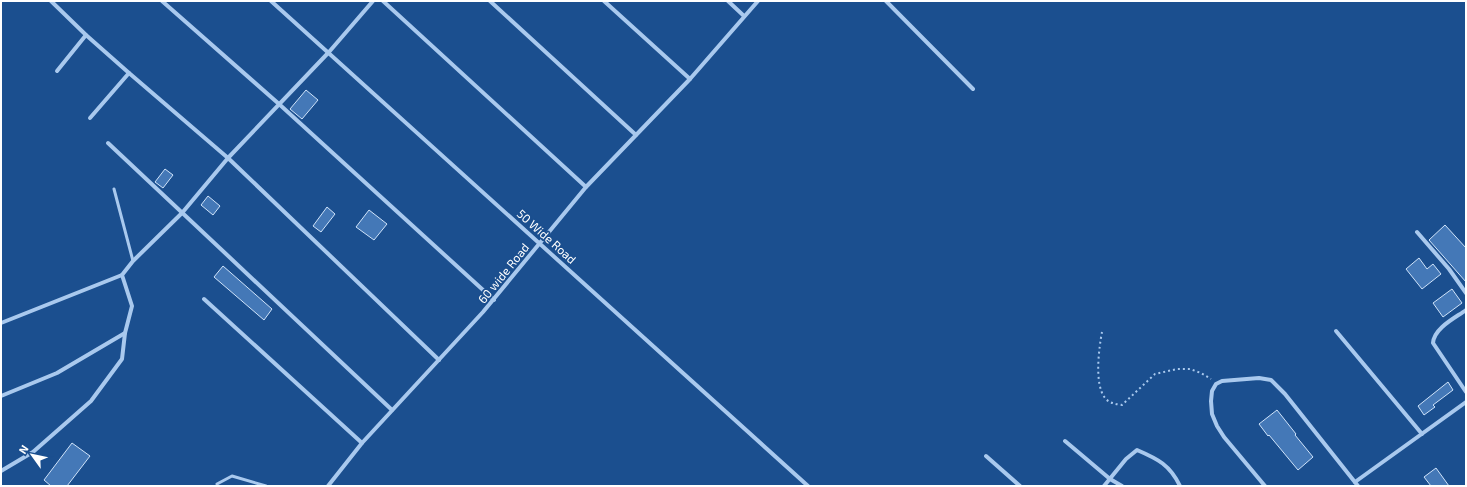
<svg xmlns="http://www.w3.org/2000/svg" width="1467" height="487" viewBox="0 0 1467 487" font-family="'Exo 2',sans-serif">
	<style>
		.building { fill: #4478b7; stroke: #cfe3fa }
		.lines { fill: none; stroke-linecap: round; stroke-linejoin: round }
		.path { stroke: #a9c9ee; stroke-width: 2; stroke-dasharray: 2 3; stroke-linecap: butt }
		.service { stroke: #a9c9ee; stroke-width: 3 }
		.minor { stroke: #a9c9ee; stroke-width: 4 }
		.labels { text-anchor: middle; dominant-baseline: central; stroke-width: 3.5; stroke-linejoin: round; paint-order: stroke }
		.street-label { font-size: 12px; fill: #fff; stroke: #1b4f8f }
	</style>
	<rect width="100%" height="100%" fill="#1b4f8f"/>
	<g class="building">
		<polygon points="306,90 318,100 302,119 290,109"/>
		<polygon points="165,169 173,175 163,188 155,182"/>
		<polygon points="208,196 220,206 213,215 201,205"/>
		<polygon points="327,207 335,214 321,232 313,226"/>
		<polygon points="369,210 387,224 374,240 356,227"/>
		<polygon points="1445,225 1466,248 1466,282 1429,240"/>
		<polygon points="1419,258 1427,269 1433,264 1441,274 1422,289 1406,269"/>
		<polygon points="223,266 272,309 264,320 214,277"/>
		<polygon points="1452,289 1462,303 1443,317 1433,303"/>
		<polygon points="1448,382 1453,390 1433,405 1435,407 1424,415 1418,406"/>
		<polygon points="1277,410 1296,434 1295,435 1313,457 1298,470 1269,435 1268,436 1259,424"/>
		<polygon points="72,443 90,456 67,486 51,486 44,480"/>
		<polygon points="1436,468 1449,486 1431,486 1424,477"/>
	</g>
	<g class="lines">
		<path class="path" d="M1102,332C1099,348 1094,384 1105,398C1109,403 1115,404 1122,405L1155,374L1177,369H1190L1201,373L1211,379"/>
		<g class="service">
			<polyline points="114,189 133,261"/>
			<polyline points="217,484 232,476 266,486"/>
		</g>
		<g class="minor">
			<polyline points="51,1 86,35 129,73 228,158 439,360"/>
			<polyline points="162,1 279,104 494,300"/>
			<polyline points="271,1 808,486"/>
			<polyline points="383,1 586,187"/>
			<polyline points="490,1 636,135"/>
			<polyline points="604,1 690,79"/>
			<polyline points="728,1 744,16"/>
			<polyline points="886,1 973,89"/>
			<polyline points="57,71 86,35"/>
			<polyline points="90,118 129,73"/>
			<polyline points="108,143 392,410"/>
			<polyline points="1417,232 1449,269 1466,293"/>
			<polyline points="204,299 362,443"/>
			<path d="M1466,310C1455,318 1434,328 1433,343L1466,392"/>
			<polyline points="1,323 122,275"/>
			<polyline points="1336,331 1422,434"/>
			<polyline points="1,396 57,373 125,333 132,306 122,275 133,261 182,213 228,158 329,52 373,1"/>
			<polyline points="1065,441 1110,479 1122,486"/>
			<polyline points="986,456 1020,486"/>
			<polyline points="1,471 33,452 91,401 122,359 125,333"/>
			<polyline points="1355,482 1466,402"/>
			<polyline points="328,486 362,443 483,312 586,187 690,79 758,1"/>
			<path d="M1104,486L1126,459L1137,450C1158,459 1170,465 1180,486"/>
			<polyline points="1265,486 1224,437 1217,426 1212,414 1211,401 1212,391 1216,384 1222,381 1259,378 1271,380 1285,394 1358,486"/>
		</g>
	</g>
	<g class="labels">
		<g class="street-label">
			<text transform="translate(547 236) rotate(42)">50 Wide Road</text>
			<text transform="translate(503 273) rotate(-51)">60 wide Road</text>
		</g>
	</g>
	<rect width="1467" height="487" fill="none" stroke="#ffffff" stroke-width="4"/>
	<g transform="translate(32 455) rotate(303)" stroke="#1b4f8f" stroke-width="3" paint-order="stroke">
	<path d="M0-3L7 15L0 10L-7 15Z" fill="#ffffff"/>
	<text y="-6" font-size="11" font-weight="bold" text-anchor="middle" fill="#ffffff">N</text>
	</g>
</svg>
